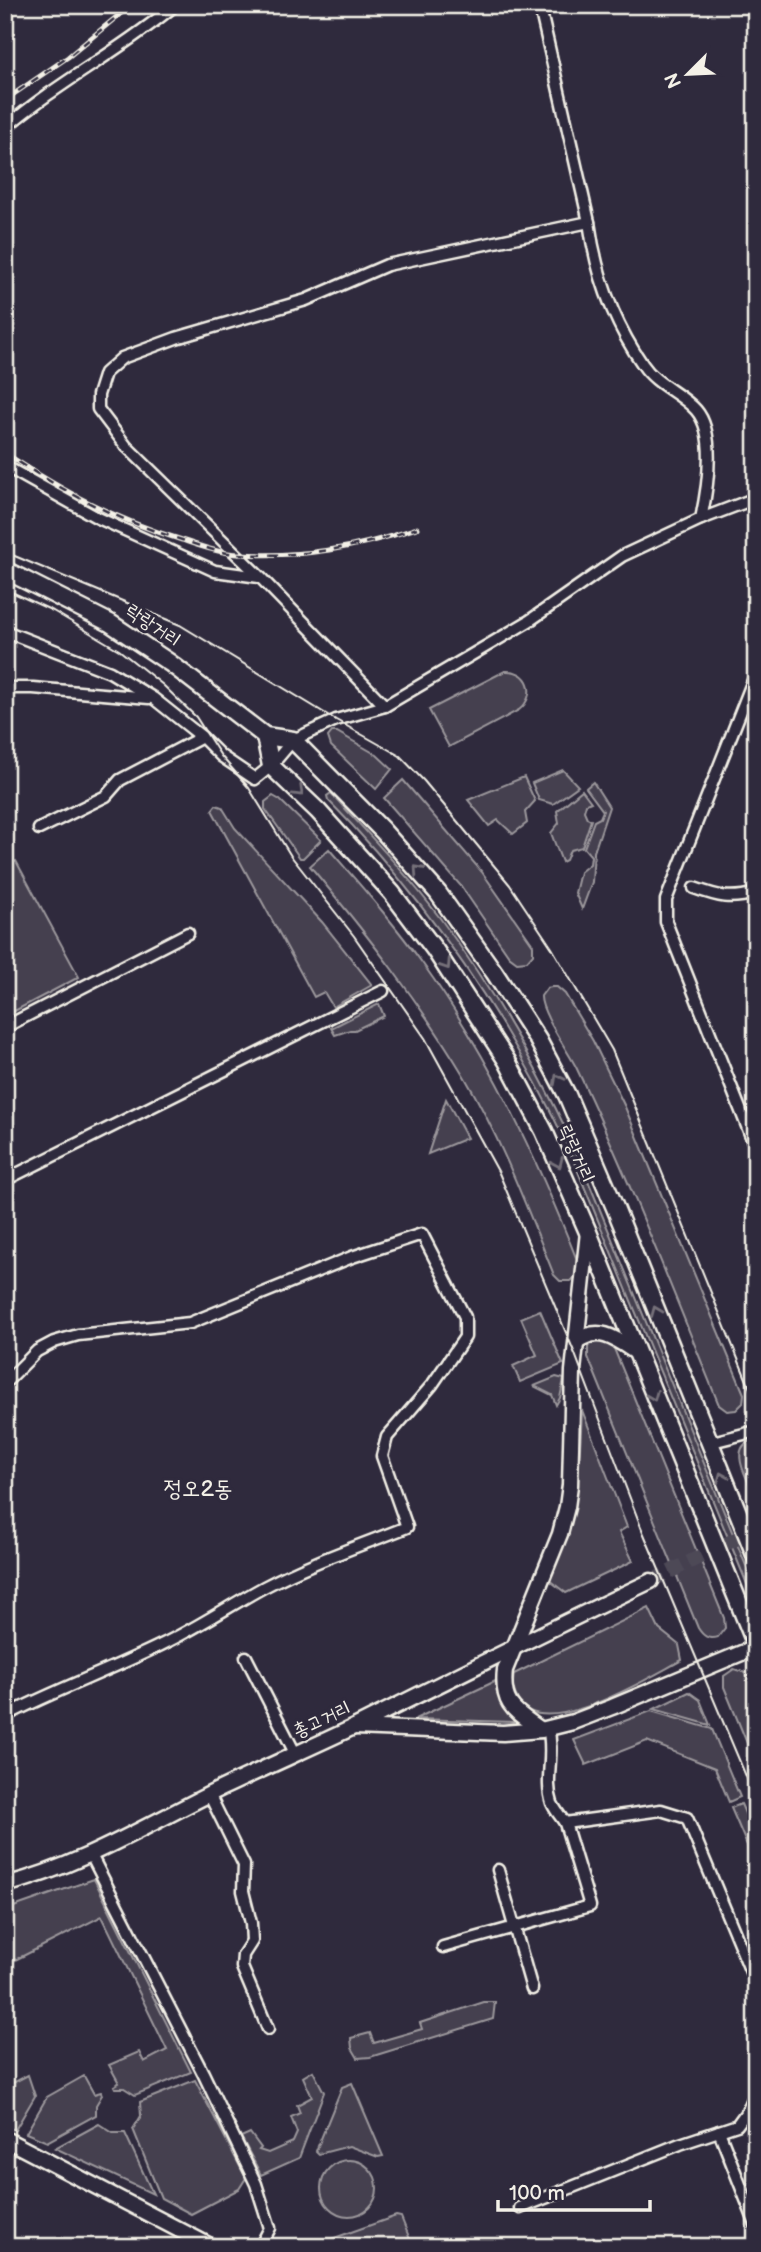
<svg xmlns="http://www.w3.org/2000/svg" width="761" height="2252" viewBox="0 0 761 2252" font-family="'Balsamiq Sans','Poor Story',sans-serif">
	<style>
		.green { fill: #454050; stroke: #9c989c; stroke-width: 2 }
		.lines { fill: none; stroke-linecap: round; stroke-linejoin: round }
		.secondary-tunnel { stroke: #4d4857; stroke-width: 14; stroke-dasharray: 14 7; stroke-linecap: butt }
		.street-casing { stroke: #f4f1e8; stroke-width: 15 }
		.secondary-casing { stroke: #f4f1e8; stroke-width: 19 }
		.primary-casing { stroke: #f4f1e8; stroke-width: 21 }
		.street { stroke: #2f2a3d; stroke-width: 10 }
		.secondary { stroke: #2f2a3d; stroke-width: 14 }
		.primary { stroke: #2f2a3d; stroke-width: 16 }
		.tram { stroke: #f4f1e8; stroke-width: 2 }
		.rail-casing { stroke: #f4f1e8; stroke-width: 5 }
		.rail { stroke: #2f2a3d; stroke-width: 2.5; stroke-dasharray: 8; stroke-linecap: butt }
		.oneway { stroke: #747079 }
		.labels { text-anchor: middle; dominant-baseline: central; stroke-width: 6; stroke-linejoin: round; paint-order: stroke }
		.street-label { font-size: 19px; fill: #f4f1e8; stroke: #2f2a3d }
		.quarter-label { font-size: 23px; fill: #f4f1e8; stroke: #2f2a3d }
	</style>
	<rect width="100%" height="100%" fill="#2f2a3d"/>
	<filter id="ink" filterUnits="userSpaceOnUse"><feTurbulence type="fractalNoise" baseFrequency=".0143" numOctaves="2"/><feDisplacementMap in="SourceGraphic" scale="14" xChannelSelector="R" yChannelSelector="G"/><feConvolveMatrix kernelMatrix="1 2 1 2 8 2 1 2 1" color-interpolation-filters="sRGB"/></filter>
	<g filter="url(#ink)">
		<g class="green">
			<path d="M505,671C529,669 538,695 519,710L449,747L429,710Z"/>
			<polygon points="332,732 337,732 377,755 392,769 376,789 331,746 328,737"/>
			<polygon points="563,770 578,786 553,804 539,800 532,783"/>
			<polygon points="524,777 535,801 525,812 527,823 513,834 498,820 489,826 468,800"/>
			<polygon points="403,780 482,872 533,945 533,954 527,961 517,962 509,956 461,886 384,798"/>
			<polygon points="593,782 609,807 594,852 592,882 582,909 575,893 580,872 590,864 591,856 584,848 594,821 600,818 603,811 586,788"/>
			<polygon points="582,790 591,802 586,804 584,811 587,818 591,820 582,847 570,850 566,860 562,862 551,833 559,823 557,811"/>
			<path d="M331,793C368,834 407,874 440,918C492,989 536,1065 573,1144L756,1590V1606L568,1147C507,1018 428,901 328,800L327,796Z"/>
			<polygon points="273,796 280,800 321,840 303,858 300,858 265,809 265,802"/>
			<polygon points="216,805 222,807 235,828 322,922 372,985 333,1007 324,992 314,997 212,810"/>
			<path d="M329,849C361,886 394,923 423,964C490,1057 537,1159 579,1265L577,1275L571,1281H560L554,1275C527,1208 501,1139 464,1076C419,1001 366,933 310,866Z"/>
			<polygon points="16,861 79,977 5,1016 5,866"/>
			<path d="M552,987H557L565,994L593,1041L625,1107L744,1394L743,1403L736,1410L727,1411L719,1405C673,1292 629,1178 576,1067C568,1051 540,1012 541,996L547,988Z"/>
			<polygon points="379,1004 384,1016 355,1030 350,1030 335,1035 331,1028"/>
			<polygon points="446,1099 467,1138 428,1154"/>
			<polygon points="540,1310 563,1364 520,1382 513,1366 537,1355 521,1318"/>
			<path d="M594,1339L609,1341L613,1346L724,1618L725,1628L718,1637C708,1640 703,1636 698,1628L588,1357V1347Z"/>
			<polygon points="556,1377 564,1379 560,1398 556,1405 552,1395 534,1386"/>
			<path d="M582,1410L627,1527L619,1532L633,1561L566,1593L549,1580C578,1523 579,1472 582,1410Z"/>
			<path d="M750,1441H756V1498C749,1482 728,1451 750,1441Z"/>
			<path d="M649,1608L659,1629L679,1645L682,1660C651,1676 543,1744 518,1700C513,1691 512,1685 514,1674Z"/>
			<polygon points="734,1669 746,1673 756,1695 756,1765 724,1687 724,1676"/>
			<polygon points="500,1679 514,1719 513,1722 415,1719"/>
			<polygon points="689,1692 700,1700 710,1725 654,1709"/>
			<polygon points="651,1711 712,1729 740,1797 729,1802 715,1768 647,1741 586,1765 574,1740"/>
			<polygon points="741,1804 756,1839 756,1866 731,1808"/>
			<polygon points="94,1879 191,2072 135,2095 124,2088 115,2088 114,2086 119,2083 109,2065 139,2052 144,2062 167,2050 102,1916 5,1965 5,1910"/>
			<polygon points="484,2002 495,2002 493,2019 370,2057 358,2058 352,2048 351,2038 370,2033 374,2043 422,2029 420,2023"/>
			<polygon points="313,2071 324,2092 299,2158 261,2175 241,2137 250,2133 261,2148 259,2150 268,2153 293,2142 297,2133 291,2117 300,2113 297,2105 312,2097 303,2077"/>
			<polygon points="28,2075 35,2096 15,2130 5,2126 5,2087"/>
			<polygon points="84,2076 94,2094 101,2092 102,2095 96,2105 96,2115 47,2142 26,2133 47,2097"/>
			<polygon points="195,2080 246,2178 239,2189 191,2214 161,2198 133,2129 141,2116 140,2102"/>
			<polygon points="352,2083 383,2156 378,2157 349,2146 319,2154 316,2151 342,2087"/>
			<polygon points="99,2124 113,2133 125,2133 153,2194 55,2148"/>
			<circle cx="349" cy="2188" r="28"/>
			<polygon points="396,2216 401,2217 413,2247 309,2247"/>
		</g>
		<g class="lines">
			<polyline class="secondary-tunnel" points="651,1581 756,1529"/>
			<defs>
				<g id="street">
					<path d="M5,128C58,82 122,50 175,5"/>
					<path d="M589,222C596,274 613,322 643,365C656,385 681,393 696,410C717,434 707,491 701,519"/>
					<polyline points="5,466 96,517 215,571 259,577"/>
					<polyline points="5,631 110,672 153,698 202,737"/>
					<polyline points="756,673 666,900 666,922 756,1149"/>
					<polyline points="5,688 33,688 149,698"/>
					<polyline points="385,706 260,577 126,446 98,409 98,395 105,373 122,358 176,338 306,300 387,265 589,222 540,8 542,5"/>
					<polyline points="39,829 106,796 120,780 202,737 221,756 255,779 271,766 293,740 336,720 385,706 529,621 622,556 701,519 756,498"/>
					<path d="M694,888C719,897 730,900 756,893"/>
					<polyline points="5,1027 188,933"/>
					<polyline points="5,1180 383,991"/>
					<path d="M5,1383L37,1351L54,1342L78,1335L190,1323L352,1257L422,1234L465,1317V1337L432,1385L387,1437L382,1456L407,1527C359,1546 309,1563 264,1587C229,1606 197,1628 161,1645C110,1670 56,1690 5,1716"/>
					<polyline points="708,1443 756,1431"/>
					<polyline points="246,1657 295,1753"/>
					<path d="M548,1728C555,1754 544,1780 552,1803C555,1810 561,1817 565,1823L661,1810L687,1818L756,1984"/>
					<polyline points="209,1794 244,1865 243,1891 251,1923 252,1941 243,1955 242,1967 268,2029"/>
					<polyline points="91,1855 203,2073 256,2184 270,2228 260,2247"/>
					<polyline points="498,1870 532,1989"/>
					<polyline points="443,1947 590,1906 565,1823"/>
					<polyline points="719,2131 756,2225"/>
					<polyline points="520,2208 680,2144 737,2125 748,2110 756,2092"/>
				</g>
				<g id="secondary">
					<path d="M577,1341C599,1326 615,1338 634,1351"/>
					<polyline points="355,1727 503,1733 541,1730 573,1722 612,1707 756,1647"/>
					<path d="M541,1730C515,1711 501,1706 505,1670L560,1534L567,1507L570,1485L573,1371L588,1232"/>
					<path d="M5,1885C83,1865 150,1823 222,1788C266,1767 312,1747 356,1726C454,1677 552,1628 651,1581"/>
					<polyline points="5,2139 212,2247"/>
				</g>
				<g id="primary">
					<polyline points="5,570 110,623 170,663 265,736 293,740 382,830 438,893 494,972 538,1040 567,1095 616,1210 756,1557"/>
					<polyline points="265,736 271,766 318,811 392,893 435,950 507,1061 544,1131 588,1232 756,1645"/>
				</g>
			</defs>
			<use href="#street" class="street-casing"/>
			<use href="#secondary" class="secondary-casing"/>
			<use href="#primary" class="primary-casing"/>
			<use href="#street" class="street"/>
			<use href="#secondary" class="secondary"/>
			<use href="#primary" class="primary"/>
			<g class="tram">
				<polyline points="5,552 180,625 336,720 400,756 424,781 510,885 552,948 612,1050 756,1403"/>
				<polyline points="5,589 53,611 119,650 163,685 196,717 221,756 249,788 291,856 354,936 425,1038 499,1173 575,1354 641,1527 756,1800"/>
			</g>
			<defs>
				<g id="rail">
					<polyline points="5,100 68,57 131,5"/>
					<path d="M5,453C64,492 114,519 182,540C200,546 219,553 238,554C302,558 357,548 417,528"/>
				</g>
			</defs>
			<use href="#rail" class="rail-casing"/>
			<use href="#rail" class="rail"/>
		</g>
		<defs><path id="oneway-chevron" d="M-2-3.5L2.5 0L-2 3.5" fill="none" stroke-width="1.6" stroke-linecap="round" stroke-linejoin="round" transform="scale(1.75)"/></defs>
		<g class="oneway">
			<use href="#oneway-chevron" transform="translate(299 792) rotate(44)"/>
			<use href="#oneway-chevron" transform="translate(418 870) rotate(-132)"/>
			<use href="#oneway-chevron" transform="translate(446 965) rotate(57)"/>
			<use href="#oneway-chevron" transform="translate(558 1079) rotate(-118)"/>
			<use href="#oneway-chevron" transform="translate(558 1163) rotate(66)"/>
			<use href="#oneway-chevron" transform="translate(656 1311) rotate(-112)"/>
			<use href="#oneway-chevron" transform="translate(653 1396) rotate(68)"/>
			<use href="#oneway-chevron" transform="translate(722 1477) rotate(-113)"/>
		</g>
	</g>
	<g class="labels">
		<g class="street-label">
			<text transform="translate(153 626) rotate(34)">락랑거리</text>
			<text transform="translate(576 1154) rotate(66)">락랑거리</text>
			<text transform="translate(322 1720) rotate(-25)">총고거리</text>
		</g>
		<g class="quarter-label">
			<text x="198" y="1489">정오2동</text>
		</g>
	</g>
	<rect width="761" height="2252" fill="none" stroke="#2f2a3d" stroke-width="28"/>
	<rect x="14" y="14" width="733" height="2224" fill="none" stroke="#f4f1e8" stroke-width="2.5" filter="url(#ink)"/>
	<g transform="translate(688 74) rotate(246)" stroke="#2f2a3d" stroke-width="5" paint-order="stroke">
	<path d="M0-5L12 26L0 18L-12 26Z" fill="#f4f1e8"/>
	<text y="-10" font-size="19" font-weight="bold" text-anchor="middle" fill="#f4f1e8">N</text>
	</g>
	<path d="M498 2200v10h152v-10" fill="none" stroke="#f4f1e8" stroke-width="3.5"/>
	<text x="509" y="2200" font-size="21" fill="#f4f1e8" stroke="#2f2a3d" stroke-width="5" paint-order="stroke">100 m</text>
</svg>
